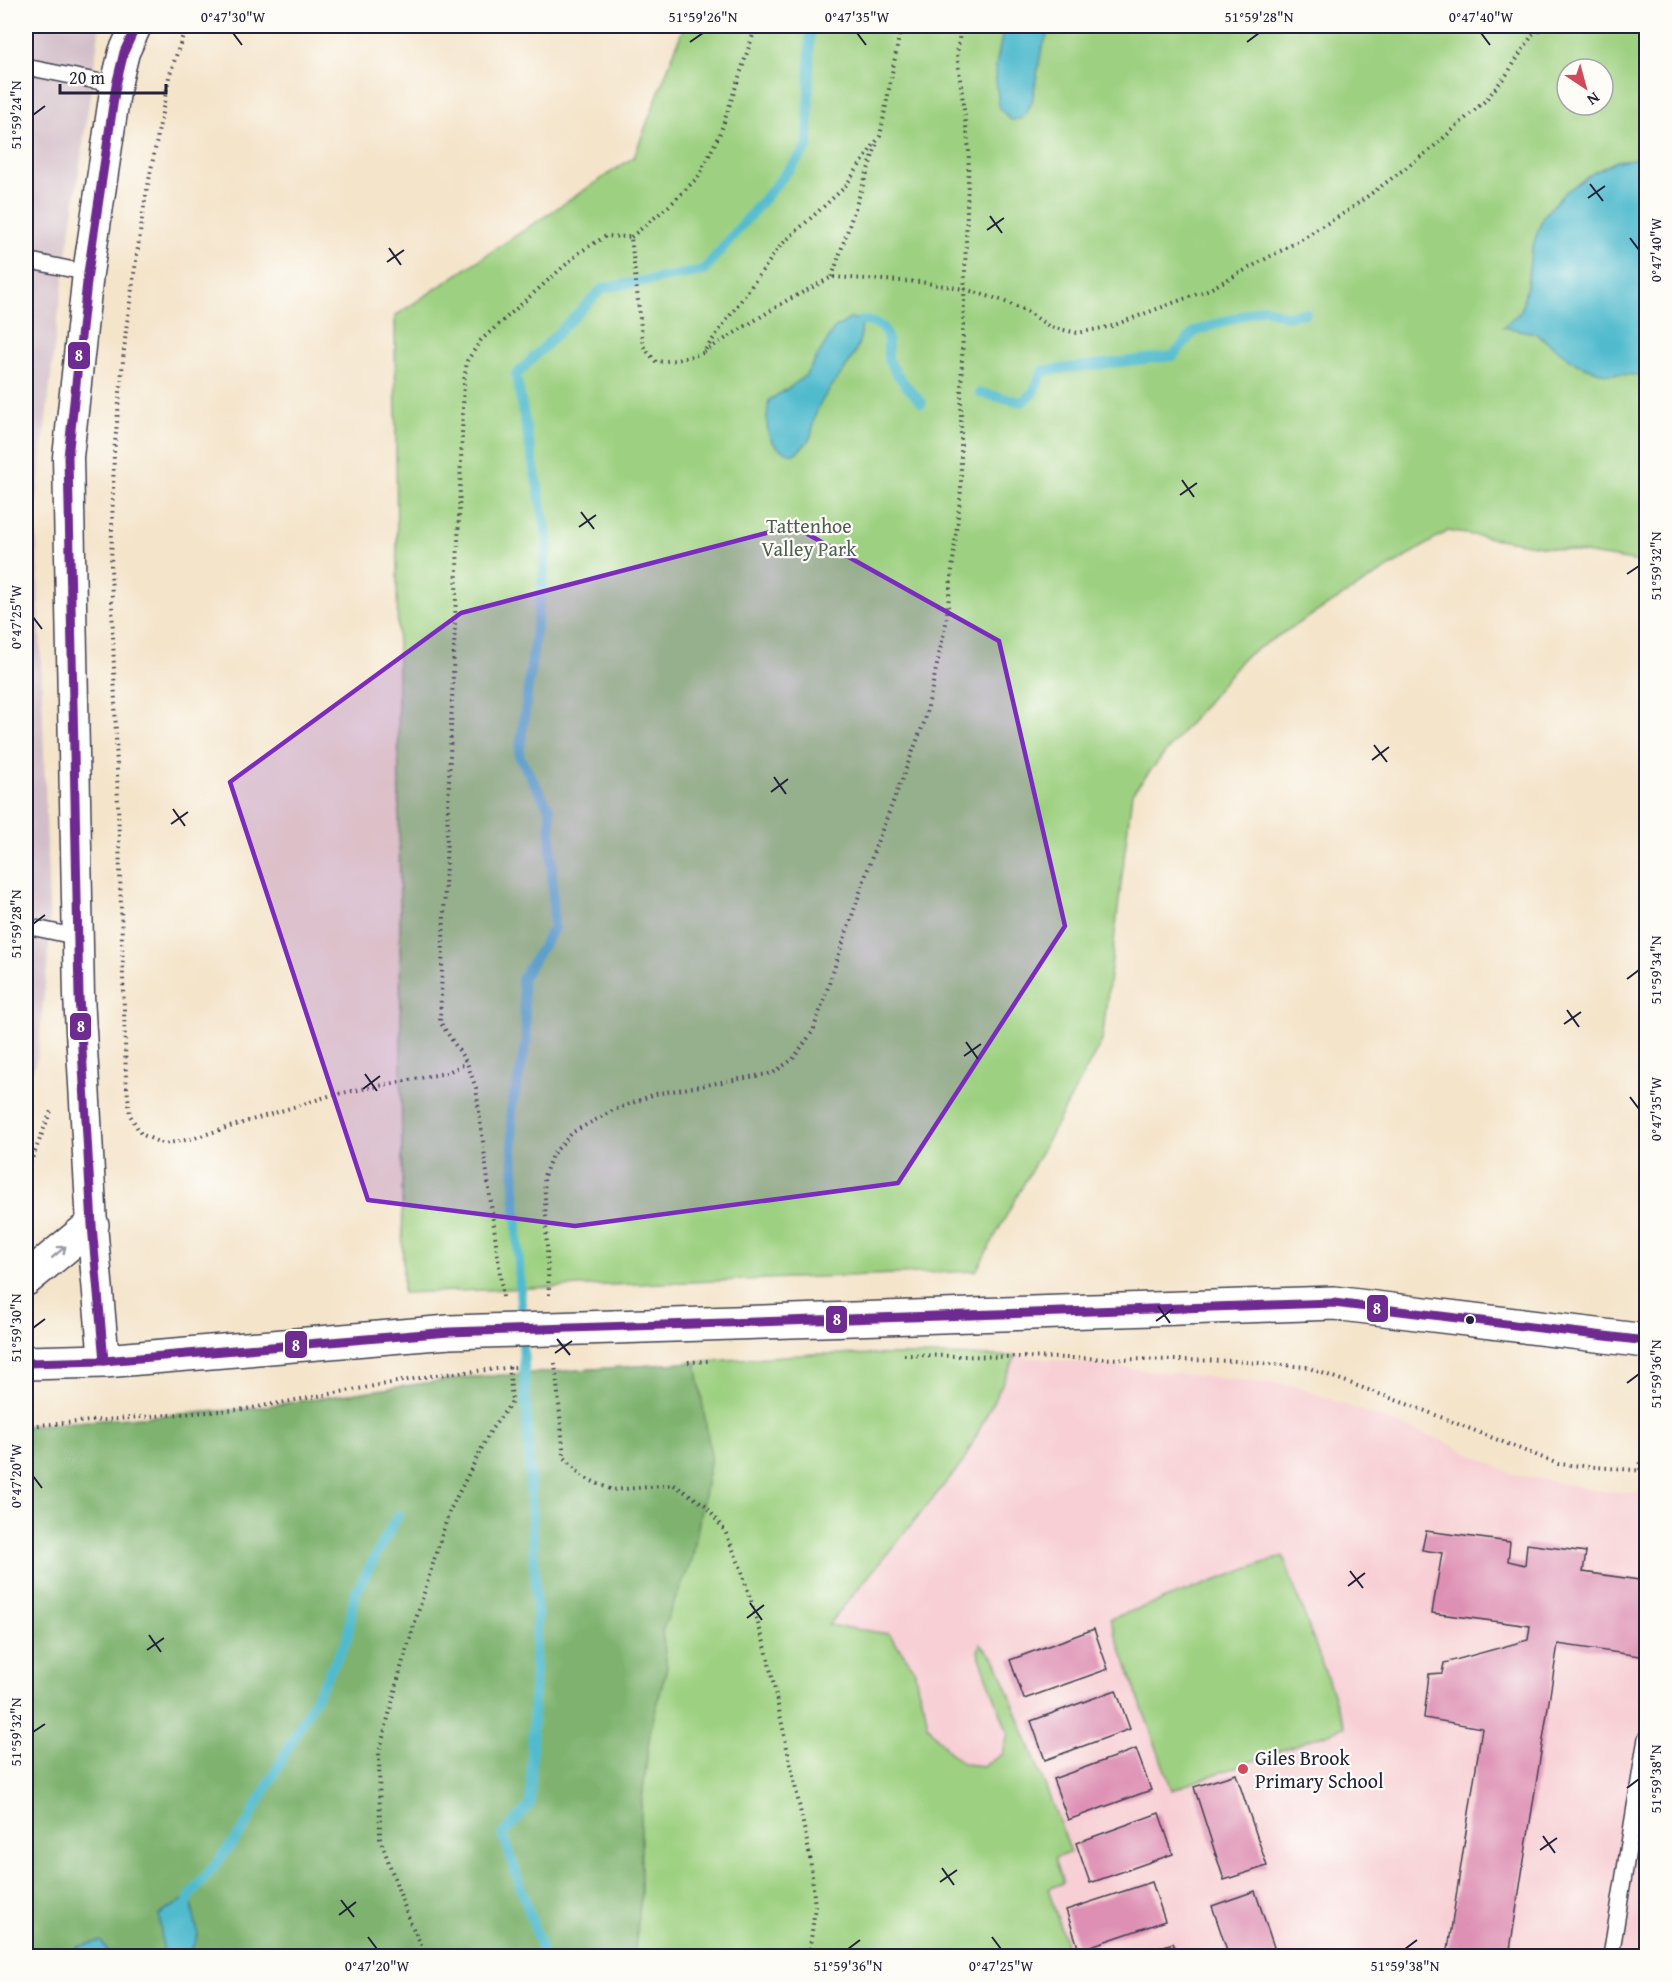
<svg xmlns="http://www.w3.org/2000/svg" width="1672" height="1982" viewBox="0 0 1672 1982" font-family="'Gentium Book Plus',serif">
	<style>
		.built { fill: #f7cfd4 }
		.industrial { fill: #d2bdc8 }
		.green { fill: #9dd080; stroke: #60795e; stroke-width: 1.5; fill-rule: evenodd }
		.forest { fill: #7eb26e; stroke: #506a54; stroke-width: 1.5 }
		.water { fill: #51bbce; stroke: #3a6e84; stroke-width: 1.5 }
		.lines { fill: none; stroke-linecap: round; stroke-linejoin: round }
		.stream { stroke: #51bbce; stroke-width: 10 }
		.building { fill: #de90b4 }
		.lane-casing { stroke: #423f50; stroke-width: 18 }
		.street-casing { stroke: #423f50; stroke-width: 33 }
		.secondary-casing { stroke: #423f50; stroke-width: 36 }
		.path { stroke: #423f50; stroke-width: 4; stroke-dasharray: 1.5 4.5; stroke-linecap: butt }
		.lane { stroke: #fff; stroke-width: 15 }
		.street { stroke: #fff; stroke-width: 30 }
		.secondary { stroke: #fff; stroke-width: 33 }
		.secondary-bridge-casing { stroke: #423f50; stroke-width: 36; stroke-linecap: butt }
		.path-bridge { stroke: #423f50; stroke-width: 4; stroke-dasharray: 1.5 4.5; stroke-linecap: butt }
		.secondary-bridge { stroke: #fff; stroke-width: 33 }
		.bus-1-casing { stroke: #fdfcf7; stroke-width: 14 }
		.bus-1 { stroke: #6e2c91; stroke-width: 9 }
		.oneway { stroke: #9c9ca7 }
		.marked { fill: #7b2cbf; fill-opacity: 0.2; stroke: #7b2cbf; stroke-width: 4.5; stroke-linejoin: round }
		.ticks { fill: none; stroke: #22223b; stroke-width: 2 }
		.bus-dot { fill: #22223b; stroke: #fdfcf7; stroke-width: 2 }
		.poi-dot { fill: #d1495b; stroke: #fdfcf7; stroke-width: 2 }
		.labels { text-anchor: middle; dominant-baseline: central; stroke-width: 4.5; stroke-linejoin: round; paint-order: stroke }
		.park-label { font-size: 20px; fill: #4d5f53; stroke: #fdfcf7 }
		.poi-label { font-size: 20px; fill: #22223b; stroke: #fdfcf7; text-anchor: start }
		.line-badge { stroke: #fdfcf7; stroke-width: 2 }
		.badge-label { font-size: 16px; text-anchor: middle; font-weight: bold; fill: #fff }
		.neatline { fill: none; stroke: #22223b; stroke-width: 2 }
		.ticks-label { font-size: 15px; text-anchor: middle; fill: #22223b }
	</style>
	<rect width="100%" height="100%" fill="#fdfcf7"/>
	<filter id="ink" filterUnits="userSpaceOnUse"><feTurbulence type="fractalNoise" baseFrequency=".0167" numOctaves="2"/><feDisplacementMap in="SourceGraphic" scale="12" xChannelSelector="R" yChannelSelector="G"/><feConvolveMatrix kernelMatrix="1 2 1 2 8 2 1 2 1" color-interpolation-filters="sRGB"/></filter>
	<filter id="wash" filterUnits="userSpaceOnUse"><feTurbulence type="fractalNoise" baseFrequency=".008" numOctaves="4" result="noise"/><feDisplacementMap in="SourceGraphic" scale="24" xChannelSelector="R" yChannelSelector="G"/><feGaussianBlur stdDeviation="1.35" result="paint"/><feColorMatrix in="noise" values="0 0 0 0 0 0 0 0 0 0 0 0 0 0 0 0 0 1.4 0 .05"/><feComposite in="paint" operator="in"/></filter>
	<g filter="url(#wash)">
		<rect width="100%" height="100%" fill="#f4e4ca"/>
		<polygon class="built" points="1016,1356 1294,1386 1438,1439 1513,1474 1603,1491 1646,1493 1646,1956 856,1956 828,1625 963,1462"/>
		<polygon class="industrial" points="26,26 100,26 57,324 36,507 50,939 37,1059 26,1086"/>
		<g class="green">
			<path d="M684,26H1646V563L1448,531L1244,657L1132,793L1102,1041L976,1271L403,1293L395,316L634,157ZM1567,69H1603V105H1567Z"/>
			<polygon points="813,1354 1016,1356 963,1462 828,1625 889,1634 914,1668 918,1689 924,1704 928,1726 947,1750 964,1764 984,1766 1003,1754 1008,1733 978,1652 980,1644 996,1660 1071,1852 1055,1858 1063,1883 1048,1889 1070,1956 26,1956 26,1426 246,1409 461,1378"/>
			<polygon points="1283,1556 1345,1727 1172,1790 1110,1619"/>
		</g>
		<polygon class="forest" points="696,1362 711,1457 692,1560 662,1631 667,1667 650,1732 641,1808 641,1897 634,1956 26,1956 26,1426 246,1409 461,1378"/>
		<g class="water">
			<polygon points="1004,26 1052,26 1042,47 1032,102 1023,118 1011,120 999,108 995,71"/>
			<polygon points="1646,157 1646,375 1605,374 1577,364 1535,333 1503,327 1521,311 1527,285 1531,251 1543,217 1564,193 1593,173 1617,161"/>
			<path d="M851,318L861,321C865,356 834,377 819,406C807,429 821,435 794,454C764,448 765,425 769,400L789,388L806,375L834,329Z"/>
			<polygon points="190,1896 198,1934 189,1956 164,1956 159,1915"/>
			<polygon points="101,1941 111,1956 73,1956 77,1947"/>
		</g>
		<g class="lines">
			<g class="stream">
				<path d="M861,321C881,322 889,328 888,350C888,355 887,358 890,363C898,378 910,390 922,403"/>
				<polyline points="980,393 1022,402 1032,394 1043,371 1173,356 1194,332 1264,308 1285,316 1306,313"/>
				<polyline points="186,1907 190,1896 244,1829 347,1640 354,1596 398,1515"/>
				<polyline points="541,1956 541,1947 503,1834 530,1805 537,1617 511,1110 527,1042 522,979 554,928 550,810 519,756 548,540 516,375 603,288 703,271 808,147 810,33 812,26"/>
			</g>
		</g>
		<g id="blocks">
			<g class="building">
				<polygon points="1426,1531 1510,1542 1508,1561 1525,1565 1527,1544 1586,1552 1583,1572 1646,1581 1646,1657 1558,1644 1509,1956 1447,1956 1482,1728 1424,1718 1429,1674 1442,1673 1444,1663 1528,1640 1530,1626 1432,1613 1442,1553 1422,1550"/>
				<polygon points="1094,1629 1108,1669 1024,1699 1010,1660"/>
				<polygon points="1116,1690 1130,1729 1045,1760 1031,1721"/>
				<polygon points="1136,1749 1151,1790 1068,1820 1053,1779"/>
				<polygon points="1236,1774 1267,1866 1224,1880 1194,1787"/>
				<polygon points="1159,1813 1173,1854 1090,1883 1076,1843"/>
				<polygon points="1152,1882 1165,1921 1079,1950 1066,1910"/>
				<polygon points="1255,1891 1277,1956 1229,1956 1212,1906"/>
				<polygon points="1173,1943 1178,1956 1134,1956"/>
			</g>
		</g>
	</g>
	<g filter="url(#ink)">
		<use href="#blocks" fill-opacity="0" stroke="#423f50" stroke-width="1.5"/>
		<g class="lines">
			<defs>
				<g id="lane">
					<polyline points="26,67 116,85"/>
					<polyline points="26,260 88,273"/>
					<polyline points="26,926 78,937"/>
					<polyline points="1611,1956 1646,1738"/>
				</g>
				<polyline id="street" points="104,1361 92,1225 79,996 68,457 88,273 116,85 124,52 136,26"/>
				<g id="secondary">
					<polyline points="26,1279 92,1225"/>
					<polyline points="614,1327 1334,1303 1646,1341"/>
					<polyline points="26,1363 104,1361 449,1332"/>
				</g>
			</defs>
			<use href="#lane" class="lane-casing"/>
			<use href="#street" class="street-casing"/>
			<use href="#secondary" class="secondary-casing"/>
			<g class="path">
				<polyline points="186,26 169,77 144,206 126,330 114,453 111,566 126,1078 130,1115 141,1134 163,1144 191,1139 332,1095 446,1073 467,1063"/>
				<polyline points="1637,26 1646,28"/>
				<polyline points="631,237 670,205 699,176 721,131 756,26"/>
				<polyline points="832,277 877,143"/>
				<polyline points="704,352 786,301 832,277 920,282 964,289 1001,300 1028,312 1050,327 1078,333 1112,326 1210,289 1293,244 1349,210 1430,150 1485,101 1507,74 1533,34 1547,26"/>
				<polyline points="26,1167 30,1164 51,1111"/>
				<polyline points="549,1295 544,1176 552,1155 573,1132 612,1111 655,1094 773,1073 793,1059 813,1031 875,848 925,720 946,623 961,490 961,391 969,150 957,54 961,26"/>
				<polyline points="503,1297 476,1088 467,1063 440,1022 464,381 467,361 481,340 580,252 606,236 631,237 643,346 656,362 677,360 703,353 781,245 844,188 880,136 901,26"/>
				<polyline points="904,1355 1235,1361 1306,1367 1423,1410 1558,1464 1646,1471"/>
				<polyline points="688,1362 708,1361"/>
				<polyline points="555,1363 564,1457 583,1477 612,1490 674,1485 705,1505 725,1531 740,1566 766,1649 810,1856 815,1907 809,1956"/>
				<polyline points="26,1426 246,1409 436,1375"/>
				<polyline points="1640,1470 1646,1414"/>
				<polyline points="427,1956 410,1922 380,1838 379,1753 402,1664 449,1512 491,1430 512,1402 509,1364"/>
			</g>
			<use href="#lane" class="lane"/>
			<use href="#street" class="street"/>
			<use href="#secondary" class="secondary"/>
			<defs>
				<polyline id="secondary-bridge" points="449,1332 614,1327"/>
			</defs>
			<use href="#secondary-bridge" class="secondary-bridge-casing"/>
			<polyline class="path-bridge" points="436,1375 516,1367"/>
			<use href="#secondary-bridge" class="secondary-bridge"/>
			<defs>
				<g id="bus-1">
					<polyline points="104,1361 92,1225 79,996 68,457 88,273 116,85 124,52 136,26"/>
					<polyline points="26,1363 104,1361 449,1332 1334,1303 1646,1341"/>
				</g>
			</defs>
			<use href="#bus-1" class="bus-1-casing"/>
			<use href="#bus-1" class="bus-1"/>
		</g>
		<defs><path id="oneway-shaft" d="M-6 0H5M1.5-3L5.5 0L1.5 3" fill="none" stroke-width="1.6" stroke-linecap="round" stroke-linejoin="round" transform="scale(1.5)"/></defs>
		<use class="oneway" href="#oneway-shaft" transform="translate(59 1252) rotate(-40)"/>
	</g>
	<path class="marked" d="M793,526L999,641L1065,926L898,1183L575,1226L368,1200L230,782L461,613Z"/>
	<path class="ticks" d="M233,33L242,45M857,33L866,45M1481,33L1490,45M690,42L703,33M1247,42L1259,33M33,115L45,106M1590,184L1603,201M1588,198L1605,186M990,216L1002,233M987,230L1004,218M1630,238L1639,250M389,248L401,265M387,262L404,250M1182,480L1194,497M1180,495L1197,483M581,512L594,529M579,527L596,515M1627,574L1639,566M33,617L42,629M1374,745L1387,762M1372,760L1389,747M774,777L786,794M771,792L788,779M173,809L185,826M171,824L188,812M33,924L45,915M1627,979L1639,970M1567,1010L1579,1027M1564,1024L1581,1012M966,1042L978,1059M964,1056L981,1044M365,1074L377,1091M363,1089L380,1076M1630,1097L1639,1109M1158,1306L1170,1323M1156,1321L1173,1309M33,1328L45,1319M557,1339L570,1355M555,1353L572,1341M1627,1383L1639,1374M33,1476L42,1488M1350,1571L1363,1588M1348,1586L1365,1573M750,1603L762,1620M747,1618L764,1605M149,1635L161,1652M147,1650L164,1638M33,1732L45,1724M1627,1788L1639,1779M1543,1836L1555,1853M1540,1850L1557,1838M942,1868L954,1885M940,1882L957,1870M341,1900L354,1917M339,1915L356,1902M368,1937L377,1949M992,1937L1001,1949M848,1949L860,1940M1405,1949L1417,1940"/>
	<circle class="bus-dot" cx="1470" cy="1320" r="5"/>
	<circle class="poi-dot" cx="1243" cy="1769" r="6"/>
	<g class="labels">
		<g class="park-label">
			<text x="809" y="525">Tattenhoe<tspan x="809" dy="23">Valley Park</tspan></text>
		</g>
		<g class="poi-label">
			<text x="1255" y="1757">Giles Brook<tspan x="1255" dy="23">Primary School</tspan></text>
		</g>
	</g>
	<g class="line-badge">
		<rect x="67" y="341" width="24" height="29" rx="6" fill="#6e2c91"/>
		<rect x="69" y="1012" width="23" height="29" rx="6" fill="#6e2c91"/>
		<rect x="1366" y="1294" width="23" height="29" rx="6" fill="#6e2c91"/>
		<rect x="825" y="1305" width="23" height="29" rx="6" fill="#6e2c91"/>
		<rect x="284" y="1330" width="24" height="29" rx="6" fill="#6e2c91"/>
	</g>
	<g class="badge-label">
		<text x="79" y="361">8</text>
		<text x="81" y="1032">8</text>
		<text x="1377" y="1314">8</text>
		<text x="837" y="1325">8</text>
		<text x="296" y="1351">8</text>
	</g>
	<rect width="1672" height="1982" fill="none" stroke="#fdfcf7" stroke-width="66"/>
	<g transform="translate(1585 87) rotate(144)"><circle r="28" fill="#fdfcf7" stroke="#a5a5ac" stroke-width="1.5"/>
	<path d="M0-4.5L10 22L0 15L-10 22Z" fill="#d1495b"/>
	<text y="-9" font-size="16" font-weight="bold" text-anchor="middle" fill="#22223b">N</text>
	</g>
	<path d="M60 84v9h106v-9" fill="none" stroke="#22223b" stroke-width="3"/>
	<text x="69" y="84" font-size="18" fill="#22223b" stroke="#fdfcf7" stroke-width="4.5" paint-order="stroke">20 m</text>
	<rect x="33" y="33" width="1606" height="1916" class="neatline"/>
	<g class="ticks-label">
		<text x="233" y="22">0°47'30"W</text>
		<text x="703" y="22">51°59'26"N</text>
		<text x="857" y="22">0°47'35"W</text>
		<text x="1259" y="22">51°59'28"N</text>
		<text x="1481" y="22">0°47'40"W</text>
		<text transform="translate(16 115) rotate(-90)" y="5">51°59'24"N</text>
		<text transform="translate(1656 250) rotate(-90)" y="5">0°47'40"W</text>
		<text transform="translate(1656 566) rotate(-90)" y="5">51°59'32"N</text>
		<text transform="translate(16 617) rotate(-90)" y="5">0°47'25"W</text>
		<text transform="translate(16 924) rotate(-90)" y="5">51°59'28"N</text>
		<text transform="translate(1656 970) rotate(-90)" y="5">51°59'34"N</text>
		<text transform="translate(1656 1109) rotate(-90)" y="5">0°47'35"W</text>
		<text transform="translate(16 1328) rotate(-90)" y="5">51°59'30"N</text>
		<text transform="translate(1656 1374) rotate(-90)" y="5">51°59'36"N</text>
		<text transform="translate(16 1476) rotate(-90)" y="5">0°47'20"W</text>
		<text transform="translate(16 1732) rotate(-90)" y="5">51°59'32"N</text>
		<text transform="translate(1656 1779) rotate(-90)" y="5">51°59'38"N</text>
		<text x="377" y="1971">0°47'20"W</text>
		<text x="848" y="1971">51°59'36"N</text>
		<text x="1001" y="1971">0°47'25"W</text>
		<text x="1405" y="1971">51°59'38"N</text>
	</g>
</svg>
